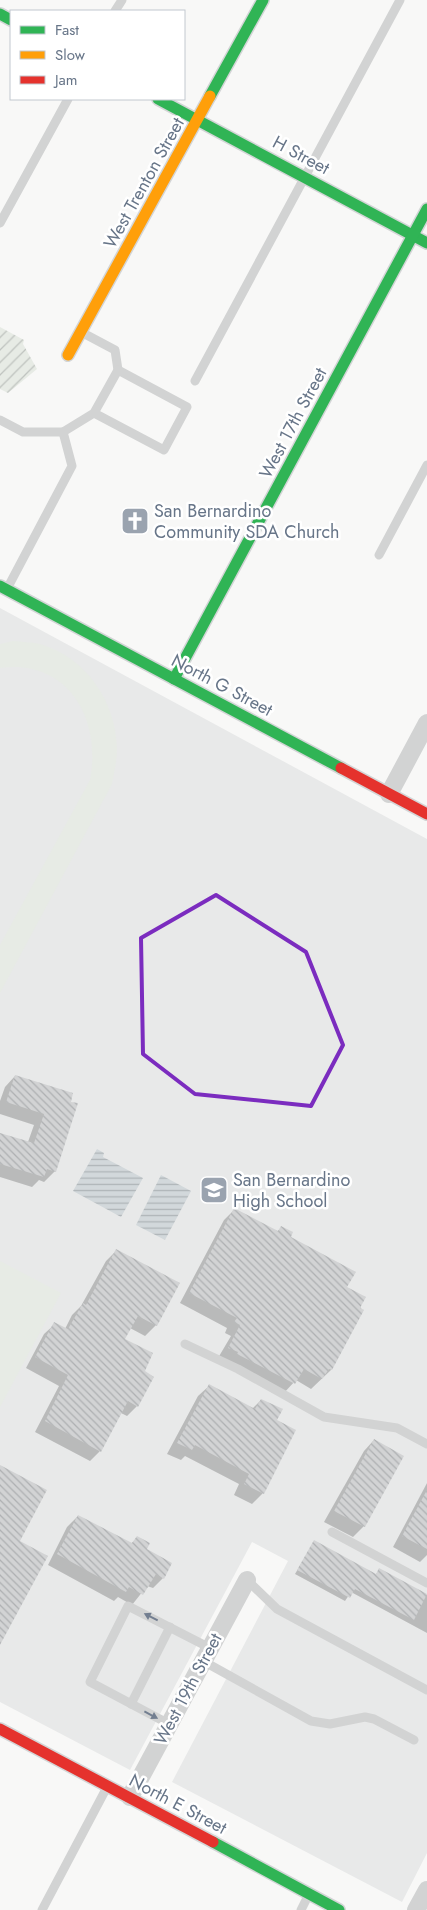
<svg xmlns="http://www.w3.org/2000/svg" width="427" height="1910" viewBox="0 0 427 1910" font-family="Jost,sans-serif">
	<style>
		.built { fill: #e8e9e9 }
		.park { fill: #e7ebe5 }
		.garden { fill: url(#garden-furrows) }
		.water { fill: url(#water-rules) }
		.shadow { fill: #0003 }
		.building { fill: url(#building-back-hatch) }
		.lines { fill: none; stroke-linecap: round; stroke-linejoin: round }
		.fast-casing { stroke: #d3d5d6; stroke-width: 14 }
		.slow-casing { stroke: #d3d5d6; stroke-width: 14 }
		.jam-casing { stroke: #d3d5d6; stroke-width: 14 }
		.lane { stroke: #d2d3d3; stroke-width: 9 }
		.street { stroke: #d2d3d3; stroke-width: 18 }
		.fast { stroke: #30b455; stroke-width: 11 }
		.slow { stroke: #ff9f0a; stroke-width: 11 }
		.jam { stroke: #e5322d; stroke-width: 11 }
		.oneway { fill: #727e90 }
		.marked { fill: none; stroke: #7b2cbf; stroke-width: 4; stroke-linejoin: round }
		.labels { text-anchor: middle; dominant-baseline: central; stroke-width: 5; stroke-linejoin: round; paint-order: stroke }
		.street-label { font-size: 18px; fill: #677588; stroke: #fff }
		.poi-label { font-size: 18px; fill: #677588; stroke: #fff; text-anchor: start }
	</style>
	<defs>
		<pattern id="garden-furrows" width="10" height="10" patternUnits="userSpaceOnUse" patternTransform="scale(1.25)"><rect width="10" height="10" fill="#e7ebe5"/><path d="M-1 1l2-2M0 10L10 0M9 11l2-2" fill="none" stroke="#bfc3bf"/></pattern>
		<pattern id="water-rules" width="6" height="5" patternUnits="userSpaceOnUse" patternTransform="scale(1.25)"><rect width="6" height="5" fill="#d2d8db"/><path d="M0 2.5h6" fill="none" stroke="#aeb4b7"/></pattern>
		<pattern id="building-back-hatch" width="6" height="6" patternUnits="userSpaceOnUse" patternTransform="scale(1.25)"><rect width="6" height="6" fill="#d2d3d4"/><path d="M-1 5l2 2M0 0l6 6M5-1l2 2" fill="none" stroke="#aeb0b2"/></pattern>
	</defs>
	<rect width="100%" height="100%" fill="#f8f8f7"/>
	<polygon class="built" points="0,608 427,839 427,1853 402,1902 172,1782 288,1561 252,1542 130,1770 0,1702"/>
	<g class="park">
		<path d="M13,641C21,642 31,642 40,644C87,658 116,702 117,749C117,761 114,773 112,784L0,993V945L90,780C102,719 68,659 0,668V644Z"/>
		<polygon points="0,1261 61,1293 0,1407"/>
	</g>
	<polygon class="garden" points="0,327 24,340 23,344 37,369 8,393 0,389"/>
	<g class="water">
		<polygon points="97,1149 104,1153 103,1157 143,1178 121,1217 73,1191"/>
		<polygon points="161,1175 191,1191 165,1240 136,1225"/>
	</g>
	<g class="shadow">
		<polygon points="15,1076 72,1094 55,1171 44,1182 39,1180 32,1187 0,1177 0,1134 28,1142 34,1125 0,1114 0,1101 5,1087"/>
		<polygon points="235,1209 277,1232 281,1228 346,1287 363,1311 331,1370 311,1389 296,1380 283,1394 218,1358 231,1336 225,1333 227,1328 180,1303 224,1220"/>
		<polygon points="117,1250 156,1325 145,1336 130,1328 123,1340 144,1371 137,1406 127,1416 121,1413 100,1451 90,1461 35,1432 59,1386 26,1368 44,1334 55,1324 65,1329 72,1315 81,1306 106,1261"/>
		<polygon points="209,1386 252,1409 261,1400 263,1493 252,1504 234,1495 239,1484 185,1456 181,1460 167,1454 198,1396"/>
		<polygon points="374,1440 402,1457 364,1526 353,1537 324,1522 364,1451"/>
		<polygon points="427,1483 427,1555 420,1562 393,1547"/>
		<polygon points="78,1516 131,1544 137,1538 163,1578 153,1588 147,1586 132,1605 118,1597 114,1601 48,1565 67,1527"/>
		<polygon points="314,1542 375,1575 380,1570 427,1595 427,1633 351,1592 345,1601 295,1574"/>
	</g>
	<g class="building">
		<polygon points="15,1075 73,1093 71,1102 78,1103 56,1172 47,1169 44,1177 0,1164 0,1133 34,1143 44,1114 6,1102"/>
		<polygon points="234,1208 278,1231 281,1226 293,1232 291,1237 356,1272 347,1287 366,1297 360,1308 364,1310 332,1370 329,1369 322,1379 304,1369 295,1384 237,1354 238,1352 228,1348 240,1325 234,1322 237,1318 189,1293"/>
		<polygon points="116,1249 180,1283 157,1326 138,1316 125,1339 153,1353 145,1371 154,1377 138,1407 128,1401 101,1452 45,1421 68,1375 35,1357 54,1322 68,1329 83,1303 86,1305"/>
		<polygon points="209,1384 255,1409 261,1399 283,1409 277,1420 296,1430 264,1494 244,1484 249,1474 195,1445 192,1450 177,1443"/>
		<polygon points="374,1439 404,1456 365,1527 334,1511"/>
		<polygon points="0,1465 47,1490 20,1541 48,1556 0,1645"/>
		<polygon points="427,1490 427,1549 402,1536"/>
		<polygon points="78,1515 132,1543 137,1536 150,1543 147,1549 172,1563 164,1579 156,1574 143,1595 129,1587 126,1592 57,1554"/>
		<polygon points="314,1540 376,1574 379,1568 427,1594 414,1620 355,1589 350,1598 297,1570"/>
	</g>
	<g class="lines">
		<defs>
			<g id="fast">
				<polyline points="0,14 11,20"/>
				<polyline points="210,96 263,0"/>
				<polyline points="158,99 427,243"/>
				<polyline points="0,586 341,768"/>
				<polyline points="174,679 427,209"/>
				<polyline points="213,1842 339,1910"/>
			</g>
			<polyline id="slow" points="68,355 210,96"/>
			<g id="jam">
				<polyline points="341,768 427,814"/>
				<polyline points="0,1729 213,1842"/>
			</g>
		</defs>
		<use href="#fast" class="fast-casing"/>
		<use href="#slow" class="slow-casing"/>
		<use href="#jam" class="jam-casing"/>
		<g class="lane">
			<polyline points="115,11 122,0"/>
			<polyline points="0,223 68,99"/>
			<polyline points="83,333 115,350 118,370"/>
			<polyline points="195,381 400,0"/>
			<polyline points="0,420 23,432 63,432"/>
			<polyline points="379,555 427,465"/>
			<polyline points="8,587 72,466 63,432 94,413 118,370 187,407 164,450 94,413"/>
			<polyline points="185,1344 238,1369 324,1417 397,1428 427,1444"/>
			<polyline points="332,1532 427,1583"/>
			<polyline points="247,1580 277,1609 427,1690"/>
			<polyline points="203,1661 311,1721 330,1724 365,1717 374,1719 414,1740"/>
			<polyline points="131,1704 170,1627"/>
			<polyline points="169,1724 90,1682 128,1606 210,1648"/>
			<polyline points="42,1910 106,1789"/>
			<polyline points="301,1910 308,1896"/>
		</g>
		<g class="street">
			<polyline points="389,794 427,723"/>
			<polyline points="130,1797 247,1580"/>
			<polyline points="416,1910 427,1890"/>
		</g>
		<use href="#fast" class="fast"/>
		<use href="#slow" class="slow"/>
		<use href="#jam" class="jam"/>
	</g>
	<defs><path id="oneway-solid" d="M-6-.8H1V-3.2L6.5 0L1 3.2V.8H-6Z" transform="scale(1.25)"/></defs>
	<g class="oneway">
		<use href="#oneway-solid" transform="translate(151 1617) rotate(-153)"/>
		<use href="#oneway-solid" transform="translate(151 1715) rotate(28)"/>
	</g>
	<path class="marked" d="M216,895L306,952L343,1045L311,1106L195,1094L143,1054L141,938Z"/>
	<defs>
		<symbol id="church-square" viewBox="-11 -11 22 22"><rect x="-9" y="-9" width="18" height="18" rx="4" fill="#9aa3af" stroke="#fff"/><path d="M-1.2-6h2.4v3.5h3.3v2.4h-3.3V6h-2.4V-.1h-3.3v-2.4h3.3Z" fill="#fff"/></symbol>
		<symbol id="school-square" viewBox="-11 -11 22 22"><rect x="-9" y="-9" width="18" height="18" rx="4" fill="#9aa3af" stroke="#fff"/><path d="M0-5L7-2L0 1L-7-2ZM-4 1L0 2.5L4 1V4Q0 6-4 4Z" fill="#fff"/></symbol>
	</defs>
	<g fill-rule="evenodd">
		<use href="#church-square" x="119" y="505" width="32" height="32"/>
		<use href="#school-square" x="198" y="1174" width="32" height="32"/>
	</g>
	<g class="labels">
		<g class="street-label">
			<text transform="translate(301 155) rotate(28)">H Street</text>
			<text transform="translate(144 183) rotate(-61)">West Trenton Street</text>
			<text transform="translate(293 423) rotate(-62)">West 17th Street</text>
			<text transform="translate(222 685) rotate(28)">North G Street</text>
			<text transform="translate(188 1689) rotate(-62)">West 19th Street</text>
			<text transform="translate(178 1804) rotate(28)">North E Street</text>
		</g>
		<g class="poi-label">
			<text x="154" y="511">San Bernardino<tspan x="154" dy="21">Community SDA Church</tspan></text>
			<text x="233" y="1180">San Bernardino<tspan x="233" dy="21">High School</tspan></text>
		</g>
	</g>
	<rect x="10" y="10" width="175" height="90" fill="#ffffff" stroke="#c2c8cf"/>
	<rect x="20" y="26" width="25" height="8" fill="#30b455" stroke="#c2c8cf"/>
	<text x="55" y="35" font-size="15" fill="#677588">Fast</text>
	<rect x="20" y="51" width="25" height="8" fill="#ff9f0a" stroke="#c2c8cf"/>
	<text x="55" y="60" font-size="15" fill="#677588">Slow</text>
	<rect x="20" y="76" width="25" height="8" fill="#e5322d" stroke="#c2c8cf"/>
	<text x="55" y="85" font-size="15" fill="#677588">Jam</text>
</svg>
